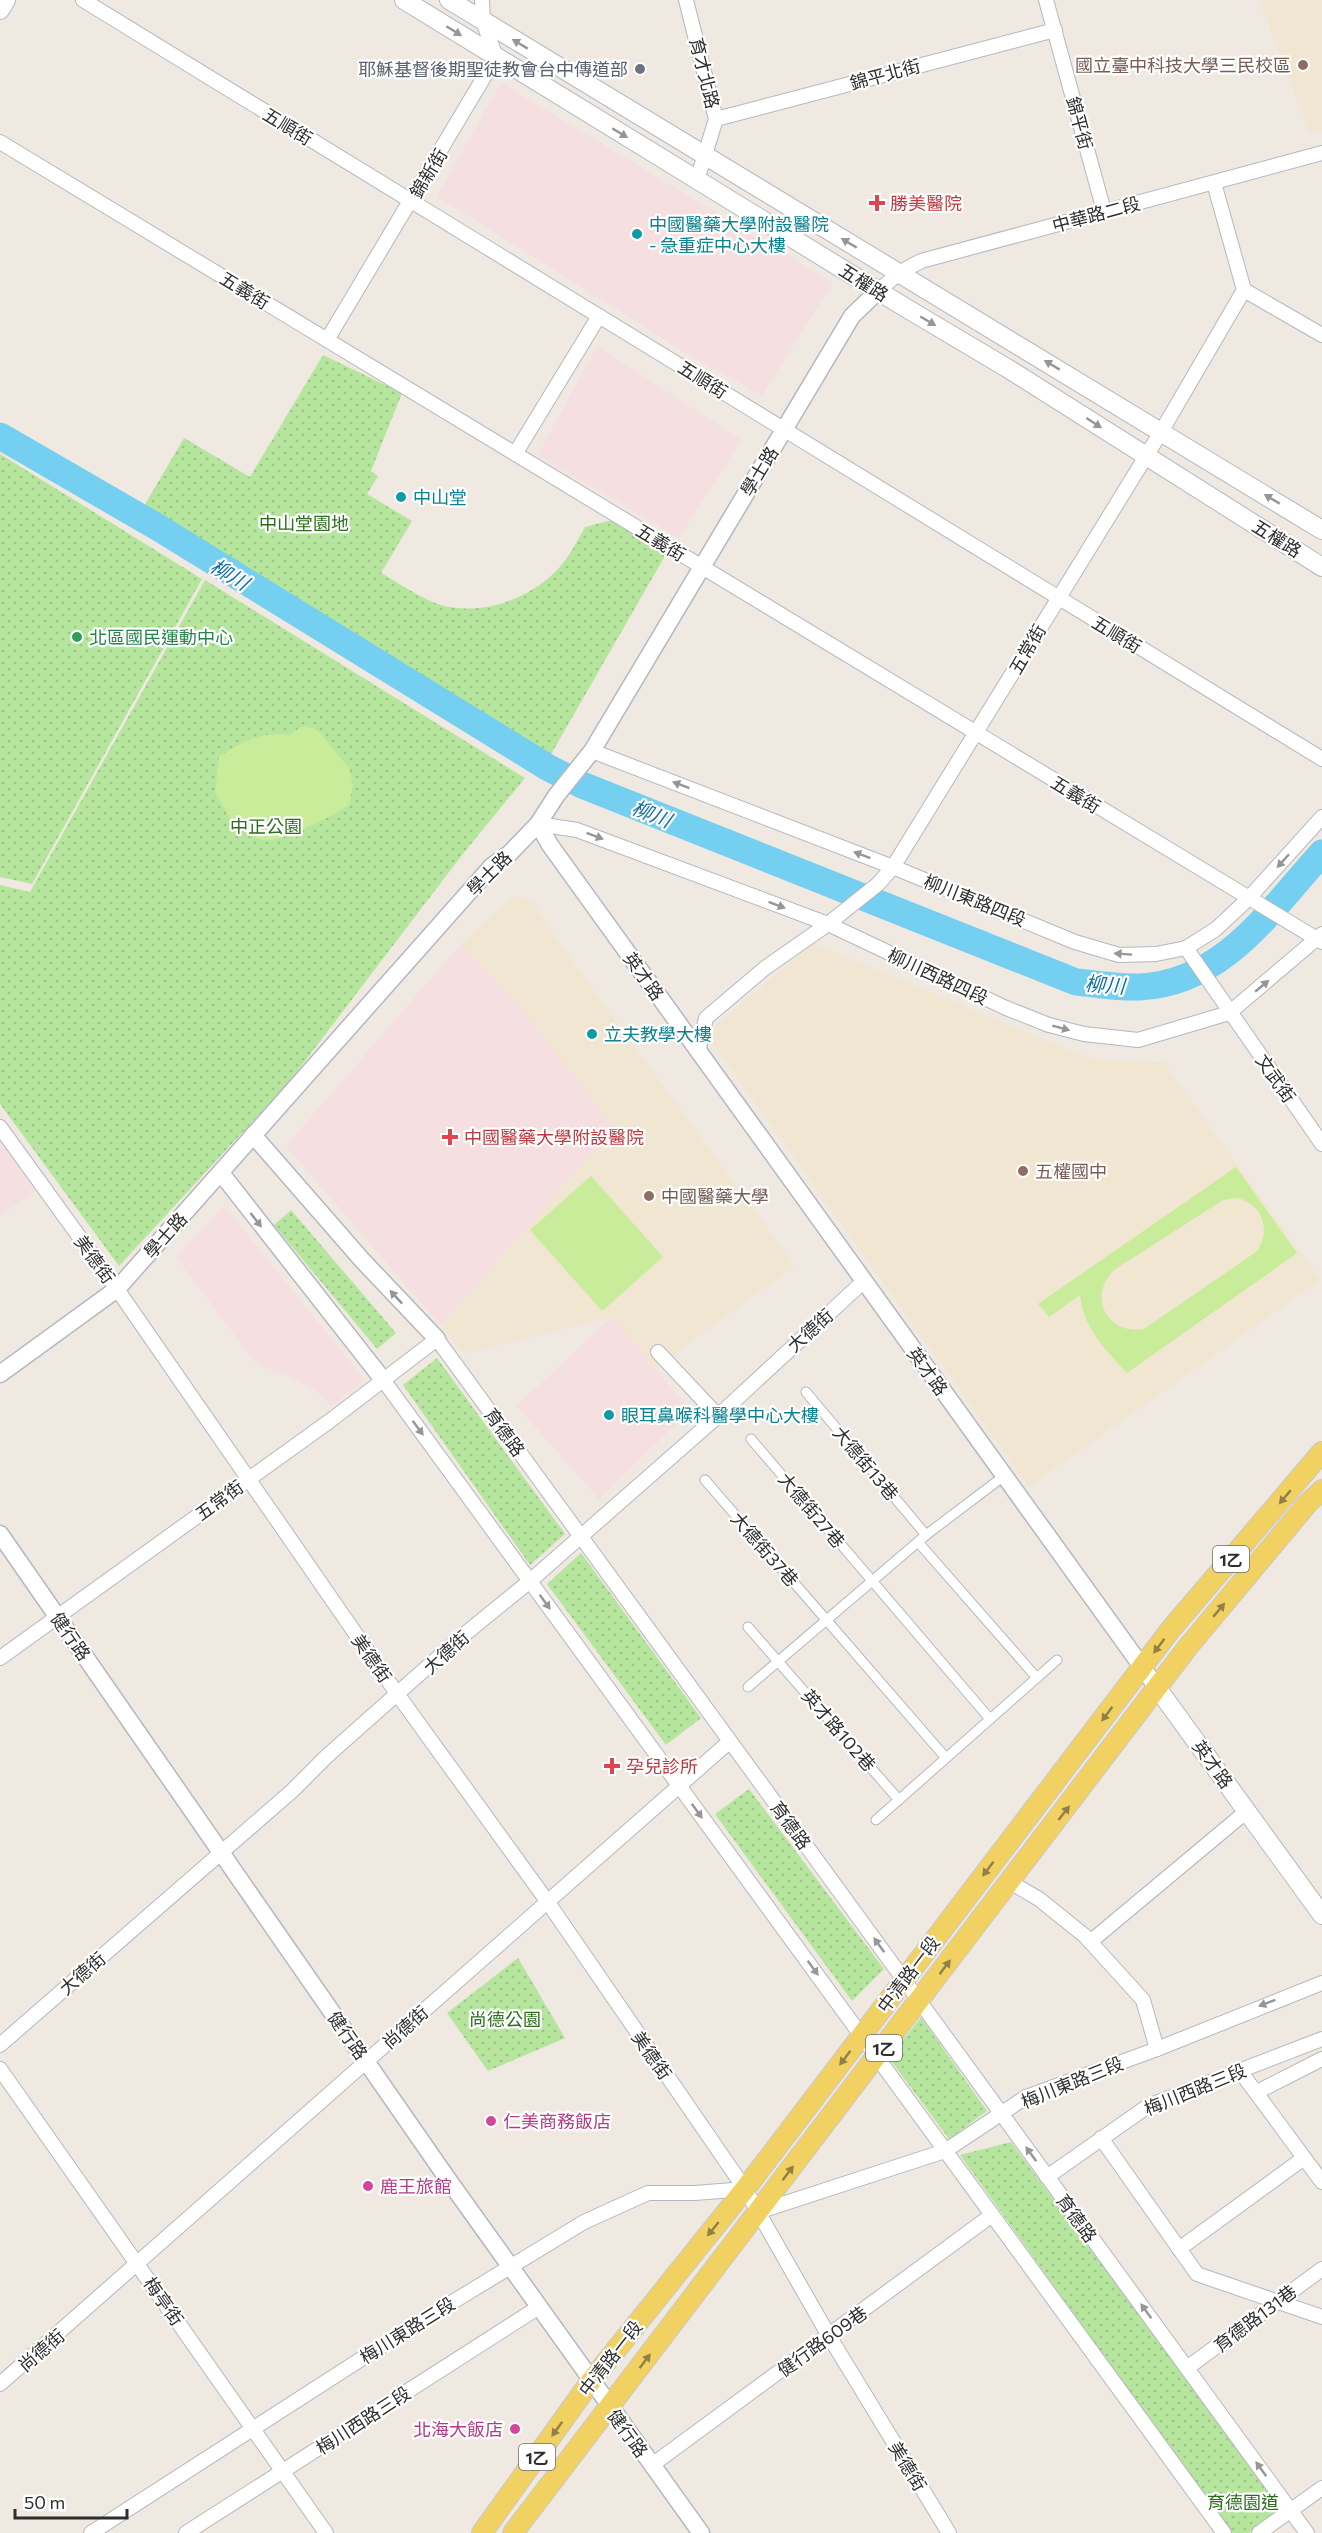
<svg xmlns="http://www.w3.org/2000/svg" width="1322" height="2533" viewBox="0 0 1322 2533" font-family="Commissioner,'Noto Sans TC',sans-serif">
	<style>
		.education { fill: #f0e6d1 }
		.medical { fill: #f5dfe0 }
		.park { fill: url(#park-dots) }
		.pitch { fill: #c9ec9a; fill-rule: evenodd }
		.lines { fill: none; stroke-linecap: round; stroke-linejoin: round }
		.river { stroke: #75cff0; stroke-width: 27 }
		.pedestrian-casing { stroke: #b4b7c1; stroke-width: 11 }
		.minor-casing { stroke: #b4b7c1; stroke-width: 16 }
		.tertiary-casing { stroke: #b4b7c1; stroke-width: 19 }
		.secondary-casing { stroke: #b4b7c1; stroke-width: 20 }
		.primary-casing { stroke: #c9c9c9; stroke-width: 22 }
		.pedestrian { stroke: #fff; stroke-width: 9 }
		.minor { stroke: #fff; stroke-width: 14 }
		.tertiary { stroke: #fff; stroke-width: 16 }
		.secondary { stroke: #fff; stroke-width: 18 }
		.primary { stroke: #f2d163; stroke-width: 20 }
		.oneway { fill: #969696 }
		.oneway2 { fill: #908048 }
		.education-dot { fill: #8d6e63; stroke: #fff; stroke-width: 2 }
		.worship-dot { fill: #6b7280; stroke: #fff; stroke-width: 2 }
		.health-dot { fill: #e0444e; stroke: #fff; stroke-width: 2 }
		.culture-dot { fill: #0f9aa8; stroke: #fff; stroke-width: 2 }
		.leisure-dot { fill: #2e9e5b; stroke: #fff; stroke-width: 2 }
		.hotel-dot { fill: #d1479c; stroke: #fff; stroke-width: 2 }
		.labels { text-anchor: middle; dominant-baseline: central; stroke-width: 4.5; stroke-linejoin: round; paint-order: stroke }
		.shield { fill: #fff; stroke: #6d6d6d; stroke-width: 1.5 }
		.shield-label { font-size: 16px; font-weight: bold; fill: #2e2e2e }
		.education-label { font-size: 18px; fill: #785e54; stroke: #fff; text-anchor: start }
		.worship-label { font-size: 18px; fill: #5b616d; stroke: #fff; text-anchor: end }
		.street-label { font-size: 18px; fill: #2e2e2e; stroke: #fff }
		.health-label { font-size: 18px; fill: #be3a42; stroke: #fff; text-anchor: start }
		.culture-label { font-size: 18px; fill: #0d838f; stroke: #fff; text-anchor: start }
		.park-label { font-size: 18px; fill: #2c6e1b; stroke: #fff }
		.leisure-label { font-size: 18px; fill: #27864d; stroke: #fff; text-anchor: start }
		.hotel-label { font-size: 18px; fill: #b23c85; stroke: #fff; text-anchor: start }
		.water-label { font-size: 20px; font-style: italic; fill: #0d6fa3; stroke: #fff }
	</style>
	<defs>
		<pattern id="park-dots" width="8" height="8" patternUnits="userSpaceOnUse" patternTransform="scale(1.5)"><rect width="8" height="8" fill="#b6e59e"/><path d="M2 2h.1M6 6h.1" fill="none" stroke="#9dc588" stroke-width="1.8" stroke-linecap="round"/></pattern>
	</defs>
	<rect width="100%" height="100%" fill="#efe9e1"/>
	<g class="education">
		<polygon points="1259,0 1322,0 1322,131 1310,134"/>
		<polygon points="513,896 533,902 561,945 795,1266 655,1368 612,1317 464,1354 442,1326 614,1127 519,1006 461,944"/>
		<polygon points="813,943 1079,1054 1105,1061 1164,1062 1320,1280 1029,1487 706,1034"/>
	</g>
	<g class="medical">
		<polygon points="501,83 833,283 762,395 697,360 437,196"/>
		<polygon points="597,346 741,440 679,538 538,455"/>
		<polygon points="461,944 519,1006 614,1127 441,1326 286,1146"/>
		<polygon points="0,1136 38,1189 1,1215 0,1214"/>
		<polygon points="224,1206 364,1379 332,1407 313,1388 255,1362 176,1257"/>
		<polygon points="612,1317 690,1410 599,1499 517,1406"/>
	</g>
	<g class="park">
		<path d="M323,355L402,393L371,471L378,476L367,494L412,521L381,573C397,582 413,593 430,601C471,619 523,603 554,573C568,560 576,543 585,527L612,520L666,554L550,756L144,506L184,438L250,477Z"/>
		<polygon points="0,454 202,579 32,884 0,877"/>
		<polygon points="205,580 525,778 462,855 289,1082 119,1266 0,1104 0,885 30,892"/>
		<polygon points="291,1210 396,1333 377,1349 274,1225"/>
		<polygon points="437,1358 565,1534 530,1565 403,1385"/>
		<polygon points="581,1553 701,1718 666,1745 547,1584"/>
		<polygon points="749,1789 884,1969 852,2001 715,1814"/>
		<polygon points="518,1958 565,2038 488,2071 447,2013"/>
		<polygon points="921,2017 987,2111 949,2139 889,2058"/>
		<polygon points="1011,2142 1283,2508 1249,2533 1231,2533 960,2155"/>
	</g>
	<g class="pitch">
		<path d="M301,727L313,728L320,733L349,768L353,786L349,805C335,815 280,843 264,840C257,839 249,834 243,831L238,833L215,792L219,756C241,743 263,730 289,735Z"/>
		<path d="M1236,1167L1297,1253L1127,1373C1106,1350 1083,1328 1080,1295L1049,1317L1038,1304ZM1237,1198C1263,1204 1272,1231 1256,1252L1144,1329C1107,1335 1087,1297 1114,1270L1223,1200Z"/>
		<polygon points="591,1176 663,1257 602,1311 530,1230"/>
	</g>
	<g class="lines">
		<path class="river" d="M0,436L159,528L547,767L582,785L1076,982C1097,984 1119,988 1140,987C1224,983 1271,909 1322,853"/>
		<defs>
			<g id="pedestrian">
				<polyline points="806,1392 926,1535"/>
				<polyline points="751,1439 990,1719"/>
				<polyline points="705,1480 946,1758"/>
				<polyline points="918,1542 1037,1678"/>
				<polyline points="748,1627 899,1800"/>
				<polyline points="748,1687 926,1535 1004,1476"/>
				<polyline points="876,1820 1057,1660"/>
			</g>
			<g id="minor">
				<polyline points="83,0 1322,759"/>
				<polyline points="686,0 716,119 697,180"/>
				<polyline points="1046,0 1104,211"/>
				<polyline points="716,119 1055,30"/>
				<polyline points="0,142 1322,942"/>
				<polyline points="1244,290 1322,335"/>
				<polyline points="878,291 899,273 921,261 1322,153"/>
				<polyline points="327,340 496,57 483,21 482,0"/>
				<polyline points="515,454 599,316"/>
				<polyline points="592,751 893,867 1075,942 1119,955 1156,954 1186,948 1216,929 1248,899 1322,817"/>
				<polyline points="538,824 577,830 828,924 1006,1008 1049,1025 1084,1034 1138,1040 1229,1013 1322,934"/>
				<polyline points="1186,948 1322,1144"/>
				<polyline points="698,1052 706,1018 765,968 828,924 878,884 893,867 1161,432 1244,290 1214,183"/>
				<polyline points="0,1127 117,1289 398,1695 547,1901 745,2189 829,2336 949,2533"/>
				<polyline points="658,1352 718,1416"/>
				<polyline points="384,1381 1224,2533"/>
				<polyline points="0,1658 331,1420 437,1339 1307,2533"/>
				<polyline points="1010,1882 1039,1899 1085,1936 1143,2000 1157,2049"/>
				<polyline points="1090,1942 1247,1811"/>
				<polyline points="0,2045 292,1791 327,1756 460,1638 530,1581 718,1416 864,1281"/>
				<polyline points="0,2069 326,2533"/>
				<polyline points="1240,2071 1322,2182"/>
				<polyline points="1257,2092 1322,2059"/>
				<polyline points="1101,2138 1197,2274 1322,2317"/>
				<polyline points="1047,2177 1148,2106 1322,2039"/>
				<polyline points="758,2212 945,2151 1026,2097 1157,2049 1322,1983"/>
				<polyline points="1179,2249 1304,2158"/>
				<polyline points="1187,2368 1322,2269"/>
				<polyline points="0,2384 729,1742"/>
				<polyline points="652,2465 992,2215"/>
				<polyline points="91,2533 400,2334 584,2222 648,2193 695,2193 745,2189"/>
				<polyline points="186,2533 539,2307"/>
				<polyline points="1259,2533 1322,2488"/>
			</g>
			<g id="tertiary">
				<polyline points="538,824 550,845 1158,1689"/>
				<polyline points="253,1135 362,1260 437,1339"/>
				<polyline points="221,1173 384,1381"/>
				<polyline points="0,1374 117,1289 492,866 509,854 538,824 556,796 592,751 852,316 878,291"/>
				<polyline points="0,1534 447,2178 701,2533"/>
			</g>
			<g id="secondary">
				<polyline points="404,0 906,308 1007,368 1322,567"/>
				<polyline points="449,0 1322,530"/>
				<polyline points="0,10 6,0"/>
				<polyline points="1158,1689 1322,1915"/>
			</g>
			<g id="primary">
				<polyline points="482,2533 591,2381 745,2189 1171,1629 1322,1452"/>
				<polyline points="513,2533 1187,1648 1308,1503 1322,1490"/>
			</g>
		</defs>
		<use href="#pedestrian" class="pedestrian-casing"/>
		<use href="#minor" class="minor-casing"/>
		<use href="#tertiary" class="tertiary-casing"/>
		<use href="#secondary" class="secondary-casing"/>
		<use href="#primary" class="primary-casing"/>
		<use href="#pedestrian" class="pedestrian"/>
		<use href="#minor" class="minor"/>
		<use href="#tertiary" class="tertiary"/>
		<use href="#secondary" class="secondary"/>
		<use href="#primary" class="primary"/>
	</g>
	<defs><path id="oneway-solid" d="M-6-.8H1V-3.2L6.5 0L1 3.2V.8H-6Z" transform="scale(1.5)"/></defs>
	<g class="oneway">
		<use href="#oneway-solid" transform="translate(454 31) rotate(32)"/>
		<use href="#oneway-solid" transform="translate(520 44) rotate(-149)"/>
		<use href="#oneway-solid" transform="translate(620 133) rotate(31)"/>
		<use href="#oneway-solid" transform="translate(849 243) rotate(-149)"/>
		<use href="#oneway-solid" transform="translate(928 321) rotate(30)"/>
		<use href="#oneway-solid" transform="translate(1052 365) rotate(-149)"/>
		<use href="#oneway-solid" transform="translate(1094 423) rotate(33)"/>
		<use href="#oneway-solid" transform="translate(1272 499) rotate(-149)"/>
		<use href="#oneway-solid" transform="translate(681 785) rotate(-159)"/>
		<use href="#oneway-solid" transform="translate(595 836) rotate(21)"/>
		<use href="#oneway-solid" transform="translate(862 855) rotate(-159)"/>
		<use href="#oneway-solid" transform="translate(1283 861) rotate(132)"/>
		<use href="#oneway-solid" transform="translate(777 905) rotate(21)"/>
		<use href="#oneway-solid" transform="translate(1123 954) rotate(-176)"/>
		<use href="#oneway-solid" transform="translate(1262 986) rotate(-40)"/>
		<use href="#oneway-solid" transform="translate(1061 1028) rotate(15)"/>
		<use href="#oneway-solid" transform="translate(256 1220) rotate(52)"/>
		<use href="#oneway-solid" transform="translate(396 1297) rotate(-133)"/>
		<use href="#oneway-solid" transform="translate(418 1428) rotate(54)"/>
		<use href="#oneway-solid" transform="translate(545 1602) rotate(54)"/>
		<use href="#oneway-solid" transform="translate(697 1811) rotate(54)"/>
		<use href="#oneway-solid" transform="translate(879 1945) rotate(-126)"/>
		<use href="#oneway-solid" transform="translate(813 1968) rotate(54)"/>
		<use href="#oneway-solid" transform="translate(1267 2003) rotate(159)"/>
		<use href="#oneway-solid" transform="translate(1031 2154) rotate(-126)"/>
		<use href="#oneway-solid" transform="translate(1146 2311) rotate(-126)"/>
		<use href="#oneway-solid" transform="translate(1261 2469) rotate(-126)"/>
	</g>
	<g class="oneway2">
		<use href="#oneway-solid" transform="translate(1285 1497) rotate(130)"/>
		<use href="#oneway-solid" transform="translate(1219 1610) rotate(-50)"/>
		<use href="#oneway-solid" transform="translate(1159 1646) rotate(127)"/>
		<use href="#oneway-solid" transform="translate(1107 1714) rotate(127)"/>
		<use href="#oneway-solid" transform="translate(1064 1813) rotate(-52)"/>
		<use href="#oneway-solid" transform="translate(988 1869) rotate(127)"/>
		<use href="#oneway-solid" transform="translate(945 1967) rotate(-53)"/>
		<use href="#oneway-solid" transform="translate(845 2058) rotate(127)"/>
		<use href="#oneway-solid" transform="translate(788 2173) rotate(-53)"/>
		<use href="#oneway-solid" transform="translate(713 2229) rotate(129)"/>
		<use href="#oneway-solid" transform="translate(645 2361) rotate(-53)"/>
		<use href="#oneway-solid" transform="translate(557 2429) rotate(126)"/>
	</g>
	<g class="education-dot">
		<circle cx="1303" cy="65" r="6"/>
		<circle cx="1023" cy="1171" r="6"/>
		<circle cx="649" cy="1196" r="6"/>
	</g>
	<circle class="worship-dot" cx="640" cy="69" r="6"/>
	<g class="health-dot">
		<path d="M874 194h6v6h6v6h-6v6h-6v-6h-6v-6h6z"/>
		<path d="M447 1128h6v6h6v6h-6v6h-6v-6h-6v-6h6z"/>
		<path d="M609 1757h6v6h6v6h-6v6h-6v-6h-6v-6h6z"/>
	</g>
	<g class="culture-dot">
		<circle cx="637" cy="234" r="6"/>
		<circle cx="401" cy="497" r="6"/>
		<circle cx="592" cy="1034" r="6"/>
		<circle cx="609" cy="1415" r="6"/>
	</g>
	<circle class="leisure-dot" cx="77" cy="637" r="6"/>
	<g class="hotel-dot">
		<circle cx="491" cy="2121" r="6"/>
		<circle cx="368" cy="2186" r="6"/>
		<circle cx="515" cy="2429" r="6"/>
	</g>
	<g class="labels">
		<g class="shield">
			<rect x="1213" y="1546" width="36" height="26" rx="4.5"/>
			<rect x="866" y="2035" width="36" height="26" rx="4.5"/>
			<rect x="519" y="2444" width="36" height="26" rx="4.5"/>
		</g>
		<g class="shield-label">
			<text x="1231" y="1559">1乙</text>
			<text x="884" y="2048">1乙</text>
			<text x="537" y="2457">1乙</text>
		</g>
		<g class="education-label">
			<text x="1291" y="65" text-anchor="end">國立臺中科技大學三民校區</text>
			<text x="1035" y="1171">五權國中</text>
			<text x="661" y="1196">中國醫藥大學</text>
		</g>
		<g class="worship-label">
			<text x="628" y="69">耶穌基督後期聖徒教會台中傳道部</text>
		</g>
		<g class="street-label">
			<text transform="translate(705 73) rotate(76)">育才北路</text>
			<text transform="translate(885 74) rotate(-15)">錦平北街</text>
			<text transform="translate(1080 123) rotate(75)">錦平街</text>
			<text transform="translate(288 126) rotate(31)">五順街</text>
			<text transform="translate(428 173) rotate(-59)">錦新街</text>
			<text transform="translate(1096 214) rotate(-15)">中華路二段</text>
			<text transform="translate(864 282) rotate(32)">五權路</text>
			<text transform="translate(245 290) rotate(31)">五義街</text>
			<text transform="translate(703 379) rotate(32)">五順街</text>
			<text transform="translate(759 471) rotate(-59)">學士路</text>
			<text transform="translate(1277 538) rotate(32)">五權路</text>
			<text transform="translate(661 542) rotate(31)">五義街</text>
			<text transform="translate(1117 634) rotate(31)">五順街</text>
			<text transform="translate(1027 649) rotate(-60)">五常街</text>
			<text transform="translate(1076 794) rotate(31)">五義街</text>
			<text transform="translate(489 873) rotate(-45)">學士路</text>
			<text transform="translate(975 900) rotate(22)">柳川東路四段</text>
			<text transform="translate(644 976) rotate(54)">英才路</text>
			<text transform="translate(938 976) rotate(25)">柳川西路四段</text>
			<text transform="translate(1276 1078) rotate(55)">文武街</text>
			<text transform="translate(165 1235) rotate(-48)">學士路</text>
			<text transform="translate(95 1259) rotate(54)">美德街</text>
			<text transform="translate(810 1330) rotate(-42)">大德街</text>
			<text transform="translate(928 1371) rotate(54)">英才路</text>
			<text transform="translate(505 1432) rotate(54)">育德路</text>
			<text transform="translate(866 1463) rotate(50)">大德街13巷</text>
			<text transform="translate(219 1500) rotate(-36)">五常街</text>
			<text transform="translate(812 1510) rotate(50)">大德街27巷</text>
			<text transform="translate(765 1549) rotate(49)">大德街37巷</text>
			<text transform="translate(71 1636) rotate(55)">健行路</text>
			<text transform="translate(446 1652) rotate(-42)">大德街</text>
			<text transform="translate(372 1658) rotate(55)">美德街</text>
			<text transform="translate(839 1730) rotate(49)">英才路102巷</text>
			<text transform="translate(1213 1764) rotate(54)">英才路</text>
			<text transform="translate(791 1825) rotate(54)">育德路</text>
			<text transform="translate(82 1973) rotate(-41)">大德街</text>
			<text transform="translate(908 1974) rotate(-53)">中清路一段</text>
			<text transform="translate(405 2027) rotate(-42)">尚德街</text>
			<text transform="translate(348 2035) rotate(55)">健行路</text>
			<text transform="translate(652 2055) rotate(55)">美德街</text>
			<text transform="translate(1072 2082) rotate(-22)">梅川東路三段</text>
			<text transform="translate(1195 2089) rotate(-22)">梅川西路三段</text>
			<text transform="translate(1077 2218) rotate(54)">育德路</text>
			<text transform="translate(164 2301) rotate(55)">梅亭街</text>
			<text transform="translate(1255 2318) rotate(-37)">育德路131巷</text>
			<text transform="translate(407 2330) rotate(-32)">梅川東路三段</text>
			<text transform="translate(822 2341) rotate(-36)">健行路609巷</text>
			<text transform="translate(41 2350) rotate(-41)">尚德街</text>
			<text transform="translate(610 2358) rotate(-52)">中清路一段</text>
			<text transform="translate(363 2420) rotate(-33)">梅川西路三段</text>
			<text transform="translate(628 2433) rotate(54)">健行路</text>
			<text transform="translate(908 2466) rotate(59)">美德街</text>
		</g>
		<g class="health-label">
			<text x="890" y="203">勝美醫院</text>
			<text x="464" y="1137">中國醫藥大學附設醫院</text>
			<text x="626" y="1766">孕兒診所</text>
		</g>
		<g class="culture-label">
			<text x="649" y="224">中國醫藥大學附設醫院<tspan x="649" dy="21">- 急重症中心大樓</tspan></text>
			<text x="413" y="497">中山堂</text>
			<text x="604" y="1034">立夫教學大樓</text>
			<text x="621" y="1415">眼耳鼻喉科醫學中心大樓</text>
		</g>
		<g class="park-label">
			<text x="304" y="523">中山堂園地</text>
			<text x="266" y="826">中正公園</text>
			<text x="505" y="2019">尚德公園</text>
			<text x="1243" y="2502">育德園道</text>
		</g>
		<g class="leisure-label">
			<text x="89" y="637">北區國民運動中心</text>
		</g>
		<g class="hotel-label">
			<text x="503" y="2121">仁美商務飯店</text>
			<text x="380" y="2186">鹿王旅館</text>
			<text x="503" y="2429" text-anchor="end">北海大飯店</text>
		</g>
		<g class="water-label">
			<text transform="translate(230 574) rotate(31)">柳川</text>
			<text transform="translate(652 813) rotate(22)">柳川</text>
			<text transform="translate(1105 984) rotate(4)">柳川</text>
		</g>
	</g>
	<path d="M15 2509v9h112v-9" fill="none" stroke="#2e2e2e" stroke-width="3"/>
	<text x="24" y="2509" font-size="18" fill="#2e2e2e" stroke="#ffffff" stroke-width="4.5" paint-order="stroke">50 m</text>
</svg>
